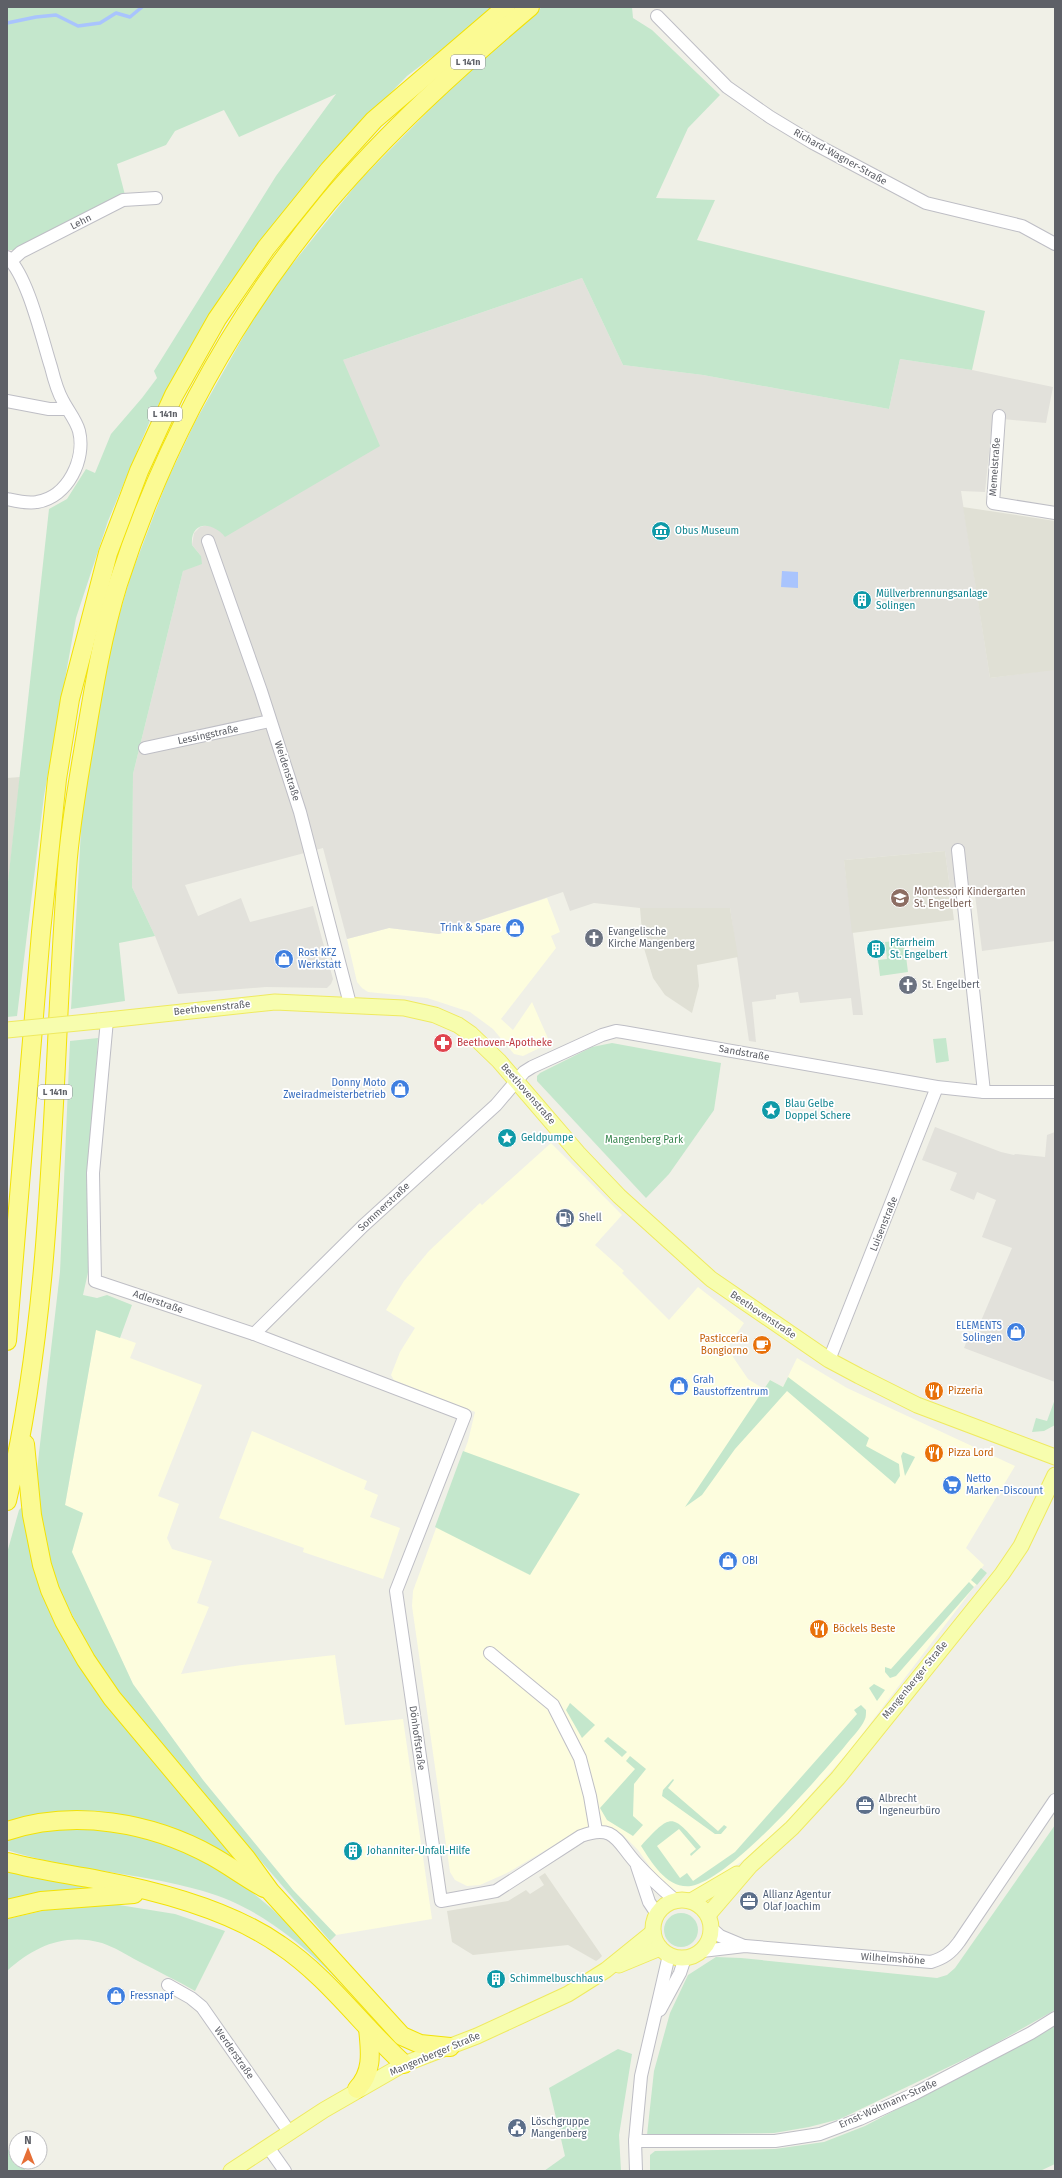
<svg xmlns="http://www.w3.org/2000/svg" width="1062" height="2178" viewBox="0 0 1062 2178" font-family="'Fira Sans',sans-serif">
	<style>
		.commercial { fill: #fdfdde }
		.industrial { fill: #e2e1db }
		.education { fill: #e0e0d5 }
		.green { fill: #c4e7cc }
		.water { fill: #a9c4fd }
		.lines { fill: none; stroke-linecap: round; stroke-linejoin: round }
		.stream { stroke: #a9c4fd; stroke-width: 3.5 }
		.minor-casing { stroke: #bebec5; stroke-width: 14 }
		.major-casing { stroke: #efea60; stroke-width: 17 }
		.highway-casing { stroke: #f2e205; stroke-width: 20 }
		.minor { stroke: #fff; stroke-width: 12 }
		.major { stroke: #f7fdae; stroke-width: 15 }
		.highway { stroke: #fbfa93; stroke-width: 18 }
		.major-bridge-casing { stroke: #efea60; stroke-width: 17; stroke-linecap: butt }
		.major-bridge { stroke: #f7fdae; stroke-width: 15 }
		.labels { text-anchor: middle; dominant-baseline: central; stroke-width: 3.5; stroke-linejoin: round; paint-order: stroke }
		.shield { fill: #fff; stroke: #8e9095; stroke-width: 1 }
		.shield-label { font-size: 9px; font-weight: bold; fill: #5e6067 }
		.street-label { font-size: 10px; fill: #5e6067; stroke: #fff }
		.culture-label { font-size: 10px; fill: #0d838f; stroke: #fff; text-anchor: start }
		.education-label { font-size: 10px; fill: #785e54; stroke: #fff; text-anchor: start }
		.shop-label { font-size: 10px; fill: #366cbe; stroke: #fff; text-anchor: start }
		.worship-label { font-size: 10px; fill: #5b616d; stroke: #fff; text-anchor: start }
		.health-label { font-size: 10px; fill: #be3a42; stroke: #fff; text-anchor: start }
		.park-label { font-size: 10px; fill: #37854e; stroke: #fff }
		.service-label { font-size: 10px; fill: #4e5e75; stroke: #fff; text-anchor: start }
		.food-label { font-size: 10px; fill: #c56008; stroke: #fff; text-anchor: start }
	</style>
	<rect width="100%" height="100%" fill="#f0f0e7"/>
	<g class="commercial">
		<polygon points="547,898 560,932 551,936 556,948 501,1019 513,1030 532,1002 550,1043 523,1056 514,1054 493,1029 470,1012 427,998 368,992 362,988 357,982 347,939 389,928 439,934"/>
		<polygon points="551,1143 622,1215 595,1245 624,1271 622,1273 669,1320 698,1287 744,1323 729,1345 733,1357 748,1379 764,1389 770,1380 783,1387 797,1358 847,1388 1015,1466 966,1548 984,1565 981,1569 987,1573 974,1587 850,1750 789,1819 745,1859 694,1895 678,1895 662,1884 638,1850 622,1834 612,1829 590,1827 581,1829 507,1873 480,1885 467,1886 455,1880 450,1872 412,1606 413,1591 468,1441 475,1412 394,1380 391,1375 400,1352 415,1328 386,1310 404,1281 429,1251 480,1203 482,1205"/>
		<polygon points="96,1329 136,1343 130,1358 202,1385 158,1496 179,1504 167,1538 172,1549 212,1561 197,1603 209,1607 181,1674 242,1665 335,1655 345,1725 403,1719 432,1919 336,1935 293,1890 203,1780 133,1684 71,1552 83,1514 65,1505"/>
		<polygon points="252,1431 367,1481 364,1489 378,1495 370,1517 400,1528 383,1579 303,1552 304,1548 219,1518"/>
	</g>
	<g class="industrial">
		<polygon points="582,278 623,365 703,375 889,409 900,359 972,370 1053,387 1046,423 1003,419 991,433 985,492 961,491 990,678 1055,669 1055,941 982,951 974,887 950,889 945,851 844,860 863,1015 853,1015 851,998 800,1003 798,992 776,995 776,999 752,1002 756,1042 749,1041 730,908 640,908 594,903 570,911 563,892 439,934 389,928 347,939 323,848 185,885 198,916 241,898 250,922 313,906 333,979 331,984 327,988 266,987 178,994 155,936 132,887 133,774 183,571 201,556 192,545 194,533 200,527 208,525 217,528 225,536 343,360"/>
		<polygon points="935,1127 1001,1152 1014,1155 1015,1154 1045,1157 1047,1135 1055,1132 1055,1382 964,1348 970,1333 975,1335 1012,1248 982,1237 996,1200 977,1192 974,1200 950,1190 957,1173 922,1160"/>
	</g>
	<g class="education">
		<polygon points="963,507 1055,521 1055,670 990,678"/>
		<polygon points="20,777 9,876 7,891 7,778"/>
		<polygon points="945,851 954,920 852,933 844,860"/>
		<polygon points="640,908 730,908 738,957 697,965 699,986 692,1013 665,995 653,978 643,945"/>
		<polygon points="545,1873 602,1956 599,1959 596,1961 568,1945 473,1955 452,1942 447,1911 508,1901 526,1890 530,1894 544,1885 539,1877"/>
	</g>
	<g class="green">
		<polygon points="7,7 498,7 407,76 338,147 226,288 152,416 108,521 76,618 44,796 17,1016 7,1017 7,891 49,509 67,499 86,469 95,473 111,434 142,398 157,378 154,371 276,176 336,94 239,137 224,110 175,131 166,145 117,164 125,195 15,250 8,250"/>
		<path d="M542,7H632L633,18L652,30L720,95L688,128L656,198L715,200L697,240L985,311L972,370L900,359L889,409L703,375L623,365L582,278L343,360L380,446L225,537C212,521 190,521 192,545L201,556L202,564L183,571L133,774L132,887L155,936L119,943L125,1001L71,1009L82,812L88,762L111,643L131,575L167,481L195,422L265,298L360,180L485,54Z"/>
		<polygon points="904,940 908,972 880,976 878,960 887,959 885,942"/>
		<polygon points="98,1038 89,1170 89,1268 83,1295 97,1298 107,1295 132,1305 120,1338 96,1330 65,1505 83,1513 72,1552 133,1684 203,1780 293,1890 336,1935 330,1941 122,1700 93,1655 52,1576 38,1506 37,1470 60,1272 70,1041"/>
		<polygon points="946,1038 949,1061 936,1063 933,1039"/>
		<polygon points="612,1043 721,1063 714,1110 669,1174 646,1198 537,1081 537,1076 540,1073 592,1047"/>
		<polygon points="788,1377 869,1438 866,1446 899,1464 900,1476 895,1484 787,1391 735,1449 702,1495 685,1507 770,1380 783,1387"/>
		<polygon points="1055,1399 1055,1425 1044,1431 1032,1432 1036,1418 1047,1421"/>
		<polygon points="463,1451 580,1494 530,1575 435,1527"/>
		<polygon points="903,1452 915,1457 905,1476 901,1456"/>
		<path d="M21,1508L23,1509L54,1613L239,1862C192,1840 146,1814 92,1813C66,1812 34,1819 7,1822V1553L19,1510Z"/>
		<polygon points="981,1568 987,1573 977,1585 971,1580"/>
		<polygon points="969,1582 974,1587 896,1676 890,1678 885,1672 885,1667 891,1669"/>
		<polygon points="874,1684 885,1690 877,1701 869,1688"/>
		<polygon points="570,1703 595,1725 582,1738 566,1710"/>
		<path d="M861,1705L866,1710C866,1713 866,1717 865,1719C861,1729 851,1738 845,1746C818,1778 730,1880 691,1886C667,1889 652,1863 641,1846C672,1812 672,1814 701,1847L691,1856L690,1854L696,1849L679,1829L657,1846L680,1878L687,1873L693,1881L735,1852L857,1714L854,1710Z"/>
		<polygon points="608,1737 627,1752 622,1757 604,1741"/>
		<polygon points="630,1756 646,1769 634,1784 633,1816 643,1825 633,1836 607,1820 600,1808 635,1769 626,1761"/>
		<polygon points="673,1779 674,1780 668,1788 718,1831 724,1825 727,1827 721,1834 715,1834 662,1796 663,1790"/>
		<polygon points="1055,1825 1055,2010 986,2049 840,2119 809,2127 774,2133 647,2135 654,2071 670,2013 688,1975 716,1957 741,1958 937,1978 947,1975 955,1968"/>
		<path d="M83,1828L112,1829L151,1837L191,1852L235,1878L271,1908L351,1985L390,2032L387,2034C336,1976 280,1913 203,1891C138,1872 71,1871 7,1850V1838L49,1830Z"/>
		<polygon points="7,1871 32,1878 99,1887 51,1891 7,1901"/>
		<path d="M113,1904L175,1914L225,1931L195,1991C176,1980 157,1971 138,1961C127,1955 114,1947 102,1943C64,1933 35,1946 7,1971V1919L64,1906Z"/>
		<circle cx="681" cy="1930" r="17"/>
		<polygon points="1055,2026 1055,2164 1040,2171 650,2171 650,2155 655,2151 775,2149 824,2142 865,2126"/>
		<polygon points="618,2049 632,2054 619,2135 621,2171 544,2171 565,2156 549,2088"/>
		<polygon points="7,2149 16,2155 16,2162 29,2163 24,2171 7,2171"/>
	</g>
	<polygon class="water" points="782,571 798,572 798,588 781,587"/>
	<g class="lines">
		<polyline class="stream" points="7,23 36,17 56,15 78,26 100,23 116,13 130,17 142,7"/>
		<defs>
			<g id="minor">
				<polyline points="657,16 727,87 770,117 813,143 926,203 1022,226 1055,244"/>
				<path d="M7,257C28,276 42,339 51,367C54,379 57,391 63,401C68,411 76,420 79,431C86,459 68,497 37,502C28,504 16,501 7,499"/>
				<polyline points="11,261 21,252 123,200 156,198"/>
				<polyline points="7,401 49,409 67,409"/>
				<polyline points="999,416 993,503 1055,513"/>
				<polyline points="208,541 261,691 300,812 350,1004"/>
				<polyline points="145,748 270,721"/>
				<polyline points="958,850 984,1092"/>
				<path d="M107,1020L93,1173L95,1281L254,1334L465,1415L396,1591L441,1901L496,1891L581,1836C616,1823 617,1843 637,1864C649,1877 662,1889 675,1900"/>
				<polyline points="254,1334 363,1226 496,1105 524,1072 532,1067 602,1035 616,1031 623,1032 937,1087 984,1092 1055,1092"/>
				<polyline points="829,1360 937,1087"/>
				<polyline points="490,1653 553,1705 580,1758 590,1796 596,1831"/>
				<polyline points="637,1866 649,1902 657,1914"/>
				<polyline points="711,1928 720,1936 744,1946"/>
				<path d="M702,1951L745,1946L931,1962C944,1958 951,1953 959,1942L1055,1800"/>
				<polyline points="168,1985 191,1998 202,2007 290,2133"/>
				<polyline points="660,2010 680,1973 685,1958"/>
				<polyline points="635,2141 775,2141 820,2134 860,2119 914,2094 1031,2033 1055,2018"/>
				<polyline points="268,2147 285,2171"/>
				<polyline points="636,2171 635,2141 641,2076 669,1955"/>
			</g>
			<g id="major">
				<polyline points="98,1021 275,1002 404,1008 435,1015 458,1025 471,1034 499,1061 578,1153 619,1196 711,1279 829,1360 859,1376 917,1405 1055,1457"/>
				<circle cx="682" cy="1929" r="29"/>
				<polyline points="691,1901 737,1874"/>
				<polyline points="708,1915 750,1866 792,1828 838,1778 1002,1574 1021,1546 1055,1475"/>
				<polyline points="619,1965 660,1948"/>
				<polyline points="231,2171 324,2110 404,2064 477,2036 568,1994 606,1970 653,1932"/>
			</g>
			<g id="highway">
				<polyline points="7,1341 41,932 57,779 70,699 108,553 139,471 174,395 217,319 266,248 329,170 374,120 506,7"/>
				<polyline points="25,1444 32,1515 42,1565 50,1590 64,1621 86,1660 112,1698 246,1858 270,1891 402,2036 420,2044 450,2047"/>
				<path d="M7,1501C56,1294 51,1080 67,869C70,827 77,787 84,746C93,692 102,636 118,584C163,444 234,315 328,202C388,131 459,67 530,7"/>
				<path d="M7,1831C74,1809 151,1822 212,1856C230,1866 246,1878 264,1888"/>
				<path d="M7,1862C37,1870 68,1874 99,1880C158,1891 230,1910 280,1945C328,1977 362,2026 404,2064"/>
				<polyline points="7,1909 41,1901 134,1894"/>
				<path d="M357,2089C374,2071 370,2050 368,2028"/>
			</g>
		</defs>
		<use href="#minor" class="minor-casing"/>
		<use href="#major" class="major-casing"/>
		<use href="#highway" class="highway-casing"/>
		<use href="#minor" class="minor"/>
		<use href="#major" class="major"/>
		<use href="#highway" class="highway"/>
		<defs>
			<polyline id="major-bridge" points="7,1030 98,1021"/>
		</defs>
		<use href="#major-bridge" class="major-bridge-casing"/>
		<use href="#major-bridge" class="major-bridge"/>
	</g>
	<defs>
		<symbol id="museum-disc" viewBox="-11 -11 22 22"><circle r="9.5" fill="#0f9aa8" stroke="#fff"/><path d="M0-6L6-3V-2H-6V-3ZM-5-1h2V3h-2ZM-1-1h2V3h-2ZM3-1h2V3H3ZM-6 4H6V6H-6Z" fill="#fff"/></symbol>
		<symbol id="building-disc" viewBox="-11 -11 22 22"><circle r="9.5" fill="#0f9aa8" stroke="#fff"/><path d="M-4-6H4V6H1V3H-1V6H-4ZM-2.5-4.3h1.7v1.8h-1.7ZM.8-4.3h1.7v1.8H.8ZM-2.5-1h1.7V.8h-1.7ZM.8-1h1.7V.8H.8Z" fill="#fff"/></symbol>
		<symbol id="school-disc" viewBox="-11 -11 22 22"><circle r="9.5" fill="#8d6e63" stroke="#fff"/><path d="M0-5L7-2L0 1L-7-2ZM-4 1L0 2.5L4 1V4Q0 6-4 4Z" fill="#fff"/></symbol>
		<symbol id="shop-disc" viewBox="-11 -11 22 22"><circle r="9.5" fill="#3f7fe0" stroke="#fff"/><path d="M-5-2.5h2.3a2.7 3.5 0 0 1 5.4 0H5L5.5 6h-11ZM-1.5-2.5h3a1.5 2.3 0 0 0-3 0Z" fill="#fff"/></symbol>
		<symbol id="church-disc" viewBox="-11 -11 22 22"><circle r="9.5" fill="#6b7280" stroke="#fff"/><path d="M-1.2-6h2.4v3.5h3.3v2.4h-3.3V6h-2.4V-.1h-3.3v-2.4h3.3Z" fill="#fff"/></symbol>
		<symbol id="pharmacy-disc" viewBox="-11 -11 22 22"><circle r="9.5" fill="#e0444e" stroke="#fff"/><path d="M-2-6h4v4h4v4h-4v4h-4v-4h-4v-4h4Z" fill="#fff"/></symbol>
		<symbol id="sight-disc" viewBox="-11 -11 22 22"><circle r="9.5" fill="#0f9aa8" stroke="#fff"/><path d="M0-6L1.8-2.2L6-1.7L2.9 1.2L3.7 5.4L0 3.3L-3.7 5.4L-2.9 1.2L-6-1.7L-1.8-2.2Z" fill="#fff"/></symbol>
		<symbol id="fuel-disc" viewBox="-11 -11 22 22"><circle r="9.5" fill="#5c6f8a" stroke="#fff"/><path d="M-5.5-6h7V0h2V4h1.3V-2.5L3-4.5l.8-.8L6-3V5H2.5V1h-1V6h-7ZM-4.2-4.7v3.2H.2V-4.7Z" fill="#fff"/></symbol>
		<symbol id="cafe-disc" viewBox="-11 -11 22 22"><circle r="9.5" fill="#e8710a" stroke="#fff"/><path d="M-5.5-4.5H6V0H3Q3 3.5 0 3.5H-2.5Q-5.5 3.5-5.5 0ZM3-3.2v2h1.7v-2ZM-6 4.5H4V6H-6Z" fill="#fff"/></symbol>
		<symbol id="restaurant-disc" viewBox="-11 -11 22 22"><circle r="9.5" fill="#e8710a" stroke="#fff"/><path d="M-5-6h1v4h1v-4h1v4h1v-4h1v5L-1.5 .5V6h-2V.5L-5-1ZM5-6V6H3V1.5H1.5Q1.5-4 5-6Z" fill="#fff"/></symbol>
		<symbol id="supermarket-disc" viewBox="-11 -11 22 22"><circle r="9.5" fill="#3f7fe0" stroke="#fff"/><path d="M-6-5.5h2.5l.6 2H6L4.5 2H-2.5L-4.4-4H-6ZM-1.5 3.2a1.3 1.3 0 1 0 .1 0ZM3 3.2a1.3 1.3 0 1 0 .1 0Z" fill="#fff"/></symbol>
		<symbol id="office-disc" viewBox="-11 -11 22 22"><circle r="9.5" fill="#5c6f8a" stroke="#fff"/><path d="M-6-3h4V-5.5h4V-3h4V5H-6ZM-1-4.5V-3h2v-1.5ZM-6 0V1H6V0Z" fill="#fff"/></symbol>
		<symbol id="civic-disc" viewBox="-11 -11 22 22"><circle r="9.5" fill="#5c6f8a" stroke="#fff"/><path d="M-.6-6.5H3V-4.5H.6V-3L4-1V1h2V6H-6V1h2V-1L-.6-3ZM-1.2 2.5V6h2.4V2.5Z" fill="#fff"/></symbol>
	</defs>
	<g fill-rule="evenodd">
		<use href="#museum-disc" x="650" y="520" width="22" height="22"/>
		<use href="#building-disc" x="851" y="589" width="22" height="22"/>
		<use href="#school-disc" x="889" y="887" width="22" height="22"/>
		<use href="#shop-disc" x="504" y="917" width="22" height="22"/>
		<use href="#church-disc" x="583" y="927" width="22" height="22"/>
		<use href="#building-disc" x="865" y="938" width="22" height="22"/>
		<use href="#shop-disc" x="273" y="948" width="22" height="22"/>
		<use href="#church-disc" x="897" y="974" width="22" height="22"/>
		<use href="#pharmacy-disc" x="432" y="1032" width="22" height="22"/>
		<use href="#shop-disc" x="389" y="1078" width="22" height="22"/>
		<use href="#sight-disc" x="760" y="1099" width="22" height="22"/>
		<use href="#sight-disc" x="496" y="1127" width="22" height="22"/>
		<use href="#fuel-disc" x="554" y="1207" width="22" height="22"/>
		<use href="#shop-disc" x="1005" y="1321" width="22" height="22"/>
		<use href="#cafe-disc" x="751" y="1334" width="22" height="22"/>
		<use href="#shop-disc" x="668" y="1375" width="22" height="22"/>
		<use href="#restaurant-disc" x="923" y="1380" width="22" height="22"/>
		<use href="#restaurant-disc" x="923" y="1442" width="22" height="22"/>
		<use href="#supermarket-disc" x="941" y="1474" width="22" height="22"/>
		<use href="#shop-disc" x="717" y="1550" width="22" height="22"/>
		<use href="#restaurant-disc" x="808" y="1618" width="22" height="22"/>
		<use href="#office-disc" x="854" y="1794" width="22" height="22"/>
		<use href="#building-disc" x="342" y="1840" width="22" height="22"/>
		<use href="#office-disc" x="738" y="1890" width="22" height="22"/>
		<use href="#building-disc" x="485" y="1968" width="22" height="22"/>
		<use href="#shop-disc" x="105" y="1985" width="22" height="22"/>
		<use href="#civic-disc" x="506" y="2117" width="22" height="22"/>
	</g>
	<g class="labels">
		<g class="shield">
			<rect x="451" y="55" width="34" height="14" rx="3"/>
			<rect x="148" y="407" width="34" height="14" rx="3"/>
			<rect x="38" y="1085" width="34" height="14" rx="3"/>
		</g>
		<g class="shield-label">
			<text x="468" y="62">L 141n</text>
			<text x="165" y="414">L 141n</text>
			<text x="55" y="1092">L 141n</text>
		</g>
		<g class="street-label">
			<text transform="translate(840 157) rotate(29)">Richard-Wagner-Straße</text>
			<text transform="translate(81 222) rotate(-27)">Lehn</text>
			<text transform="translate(995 467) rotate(-86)">Memelstraße</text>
			<text transform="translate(208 735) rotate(-12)">Lessingstraße</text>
			<text transform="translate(287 771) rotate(72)">Weidenstraße</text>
			<text transform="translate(212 1008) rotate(-6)">Beethovenstraße</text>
			<text transform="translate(744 1053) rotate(10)">Sandstraße</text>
			<text transform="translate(528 1094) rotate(49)">Beethovenstraße</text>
			<text transform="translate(384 1207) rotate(-43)">Sommerstraße</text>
			<text transform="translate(884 1224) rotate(-68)">Luisenstraße</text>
			<text transform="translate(158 1302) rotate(19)">Adlerstraße</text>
			<text transform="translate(763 1315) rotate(34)">Beethovenstraße</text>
			<text transform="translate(915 1680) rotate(-51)">Mangenberger Straße</text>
			<text transform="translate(417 1738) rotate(82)">Dönhoffstraße</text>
			<text transform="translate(893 1959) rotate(4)">Wilhelmshöhe</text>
			<text transform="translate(234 2053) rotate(55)">Werderstraße</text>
			<text transform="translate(435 2054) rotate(-23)">Mangenberger Straße</text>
			<text transform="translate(888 2104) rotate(-24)">Ernst-Woltmann-Straße</text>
		</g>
		<g class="culture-label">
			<text x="675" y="531">Obus Museum</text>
			<text x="876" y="594">Müllverbrennungsanlage<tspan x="876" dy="12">Solingen</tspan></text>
			<text x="890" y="943">Pfarrheim<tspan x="890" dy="12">St. Engelbert</tspan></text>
			<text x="785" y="1104">Blau Gelbe<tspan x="785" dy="12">Doppel Schere</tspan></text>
			<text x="521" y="1138">Geldpumpe</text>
			<text x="367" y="1851">Johanniter-Unfall-Hilfe</text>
			<text x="510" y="1979">Schimmelbuschhaus</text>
		</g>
		<g class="education-label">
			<text x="914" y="892">Montessori Kindergarten<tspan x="914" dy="12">St. Engelbert</tspan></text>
		</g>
		<g class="shop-label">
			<text x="501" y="928" text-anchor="end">Trink &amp; Spare</text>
			<text x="298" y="953">Rost KFZ<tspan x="298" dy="12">Werkstatt</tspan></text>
			<text x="386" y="1083" text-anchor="end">Donny Moto<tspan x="386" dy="12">Zweiradmeisterbetrieb</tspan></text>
			<text x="1002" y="1326" text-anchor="end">ELEMENTS<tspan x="1002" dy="12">Solingen</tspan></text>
			<text x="693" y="1380">Grah<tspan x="693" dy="12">Baustoffzentrum</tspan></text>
			<text x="966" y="1479">Netto<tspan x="966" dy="12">Marken-Discount</tspan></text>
			<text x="742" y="1561">OBI</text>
			<text x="130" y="1996">Fressnapf</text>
		</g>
		<g class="worship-label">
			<text x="608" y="932">Evangelische<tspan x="608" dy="12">Kirche Mangenberg</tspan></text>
			<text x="922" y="985">St. Engelbert</text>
		</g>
		<g class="health-label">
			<text x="457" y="1043">Beethoven-Apotheke</text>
		</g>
		<g class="park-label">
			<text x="644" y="1140">Mangenberg Park</text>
		</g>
		<g class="service-label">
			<text x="579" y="1218">Shell</text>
			<text x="879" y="1799">Albrecht<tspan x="879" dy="12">Ingeneurbüro</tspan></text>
			<text x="763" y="1895">Allianz Agentur<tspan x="763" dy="12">Olaf Joachim</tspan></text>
			<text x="531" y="2122">Löschgruppe<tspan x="531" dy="12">Mangenberg</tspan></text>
		</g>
		<g class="food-label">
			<text x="748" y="1339" text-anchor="end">Pasticceria<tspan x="748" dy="12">Bongiorno</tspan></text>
			<text x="948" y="1391">Pizzeria</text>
			<text x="948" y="1453">Pizza Lord</text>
			<text x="833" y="1629">Böckels Beste</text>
		</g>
	</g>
	<rect width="1062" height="2178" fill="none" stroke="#5e6067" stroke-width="16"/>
	<g transform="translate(28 2150)"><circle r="19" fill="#ffffff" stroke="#bfbfc2"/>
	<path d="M0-3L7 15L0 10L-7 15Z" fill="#e66f36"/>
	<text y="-6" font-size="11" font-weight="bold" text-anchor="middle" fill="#5e6067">N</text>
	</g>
</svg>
